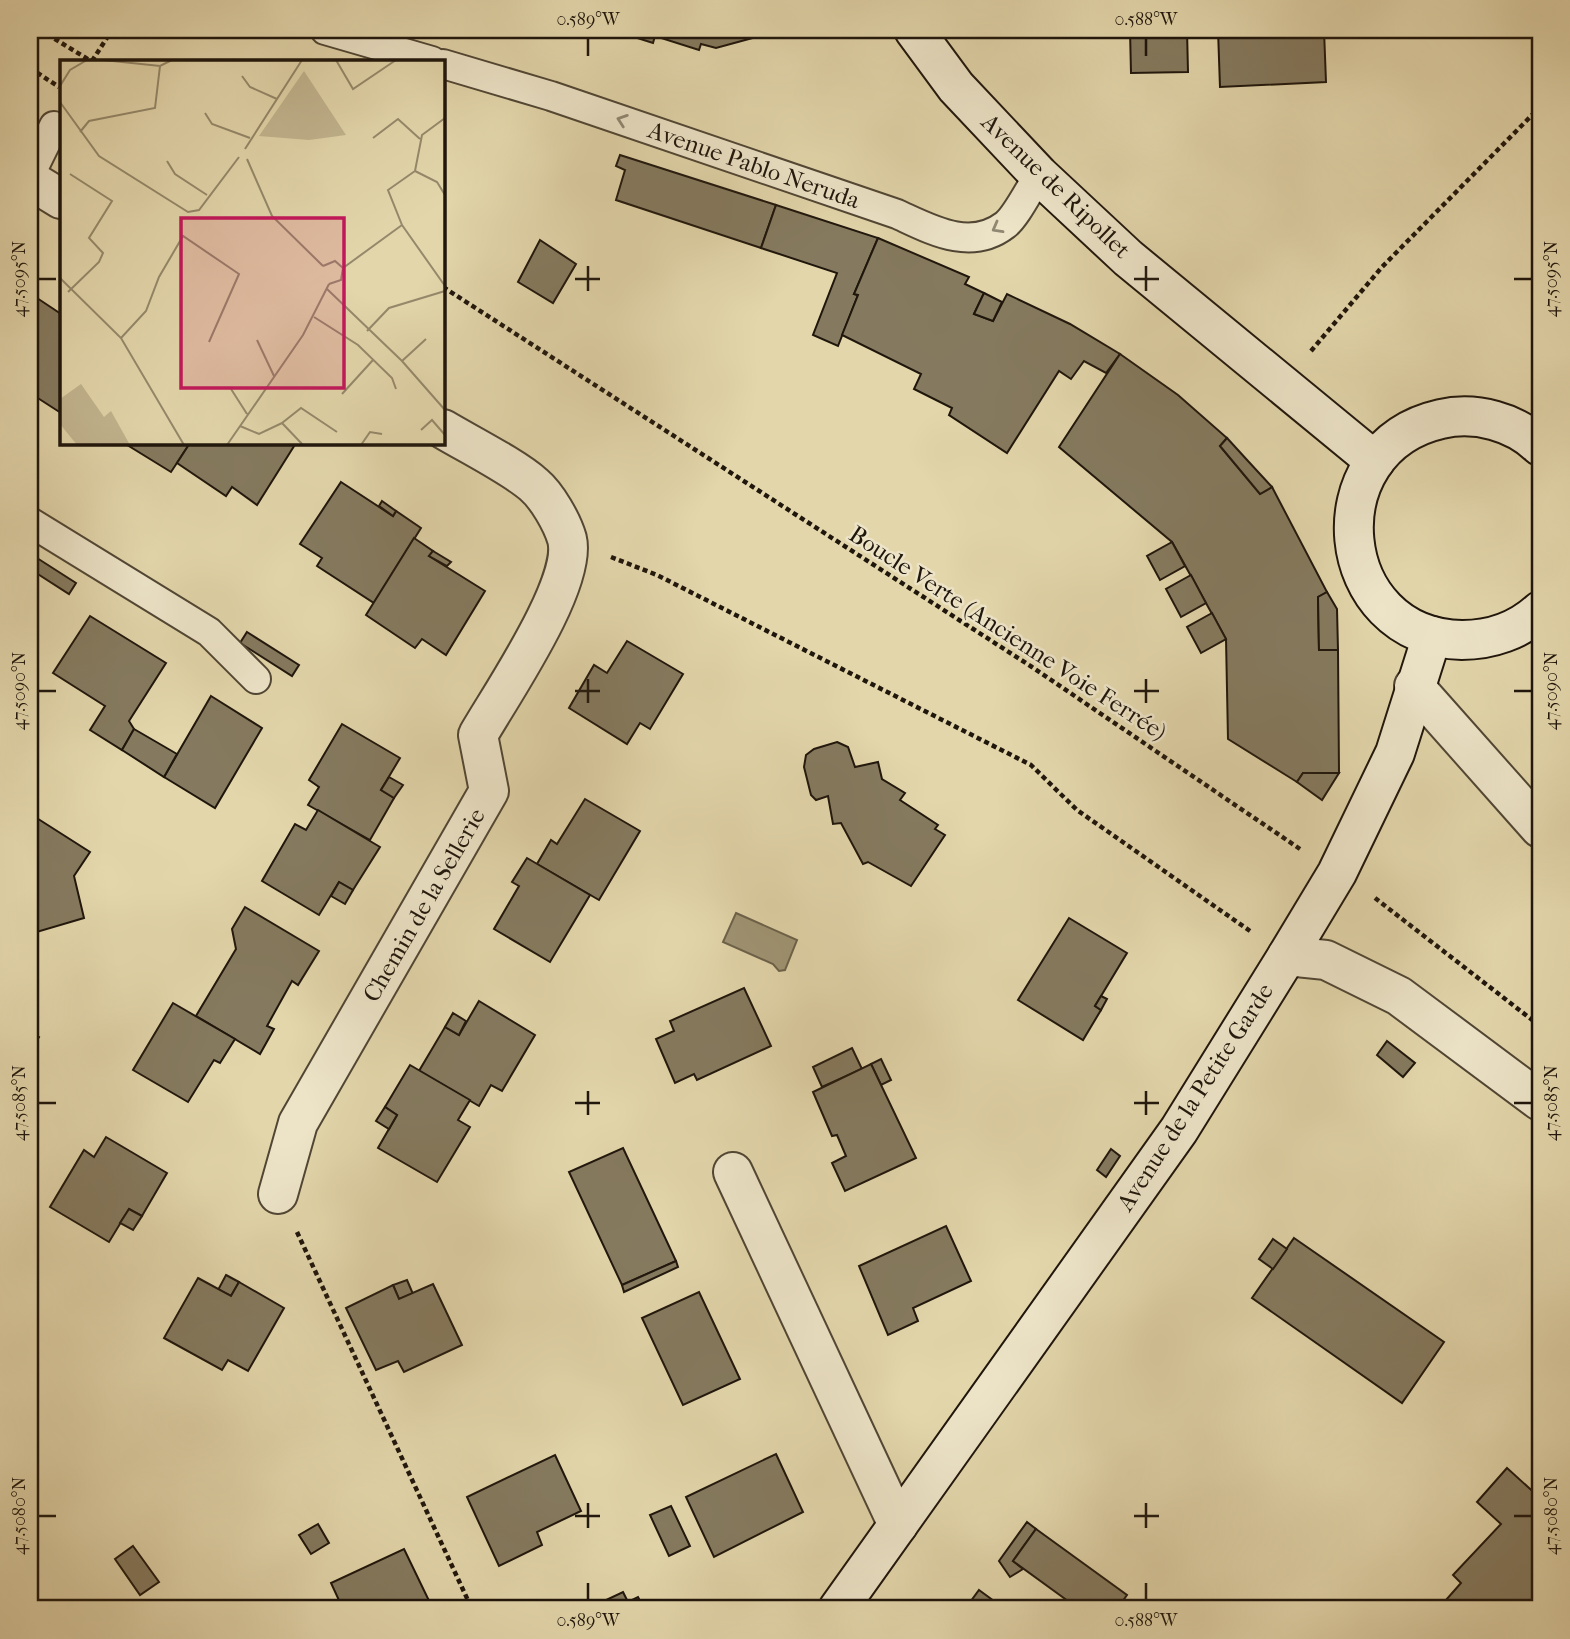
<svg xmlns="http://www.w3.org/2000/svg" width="1570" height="1639" viewBox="0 0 1570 1639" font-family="'IM FELL French Canon',serif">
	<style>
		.water { fill: #a09575; stroke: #6c624b; stroke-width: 2 }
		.building { fill: #857a5f; stroke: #1f160c; stroke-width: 2 }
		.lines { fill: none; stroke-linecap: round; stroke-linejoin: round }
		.lane-casing { stroke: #504634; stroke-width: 32 }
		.street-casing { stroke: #504634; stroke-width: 42 }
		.secondary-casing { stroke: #1f160c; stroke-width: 42 }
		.path { stroke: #1f160c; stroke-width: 4.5; stroke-dasharray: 5 3.5; stroke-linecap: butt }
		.lane { stroke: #ede4c8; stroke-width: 28 }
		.street { stroke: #ede4c8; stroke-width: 38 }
		.secondary { stroke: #ede4c8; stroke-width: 38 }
		.oneway { stroke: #908773 }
		.ticks { fill: none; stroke: #1f160c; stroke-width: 2.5 }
		.labels { text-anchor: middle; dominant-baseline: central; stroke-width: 5; stroke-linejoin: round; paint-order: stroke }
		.street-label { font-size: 24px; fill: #1f160c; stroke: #ede4c8 }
		.inset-road { fill: none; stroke: #95896b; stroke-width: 2 }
		.view { fill: #c2185b; fill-opacity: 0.15; stroke: #c2185b; stroke-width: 3.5 }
		.inset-edge { fill: none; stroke: #1f160c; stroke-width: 3.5 }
		.neatline { fill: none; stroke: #1f160c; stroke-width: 2.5 }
		.ticks-label { font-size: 18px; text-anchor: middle; fill: #1f160c }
	</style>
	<rect width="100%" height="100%" fill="#e3d6ab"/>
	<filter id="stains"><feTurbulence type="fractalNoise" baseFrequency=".00286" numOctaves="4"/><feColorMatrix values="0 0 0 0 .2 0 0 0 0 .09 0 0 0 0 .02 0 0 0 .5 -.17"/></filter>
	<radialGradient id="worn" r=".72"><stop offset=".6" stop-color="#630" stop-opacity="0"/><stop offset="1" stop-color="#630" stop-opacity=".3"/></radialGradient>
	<polygon class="water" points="736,913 797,940 785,970 779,971 773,964 723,942"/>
	<g class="building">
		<polygon points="612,30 777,30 778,31 716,48 701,44 699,50 655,36 653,43"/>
		<polygon points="1130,30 1187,30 1188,72 1131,73"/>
		<polygon points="1218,30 1324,30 1326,82 1220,87"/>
		<polygon points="620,155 776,205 761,248 616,200 625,170 616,166"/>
		<polygon points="776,205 878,238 854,294 858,295 838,346 813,335 837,273 761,248"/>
		<polygon points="878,238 969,277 965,284 984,293 974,314 993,321 1007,294 1070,324 1120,354 1106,373 1084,361 1071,379 1059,371 1007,453 949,415 952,408 914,389 921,374 842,335 858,295 854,294"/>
		<polygon points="540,240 576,264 553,303 518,282"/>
		<polygon points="984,293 1002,302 993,321 974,314"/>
		<polygon points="37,298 61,314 61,413 30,393 30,309"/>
		<polygon points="1120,354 1178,395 1227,438 1220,446 1260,494 1272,487 1327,592 1318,597 1319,650 1338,650 1339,773 1303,773 1297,782 1228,739 1226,639 1172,542 1059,447"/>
		<polygon points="1227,438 1248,461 1272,487 1260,494 1220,446"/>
		<polygon points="124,443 190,443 171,472"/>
		<polygon points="190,443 296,443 257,505 232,487 226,496 177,463"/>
		<polygon points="341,482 393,516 396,511 421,528 374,603 317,566 322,558 300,544"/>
		<polygon points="382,501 396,511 393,516 379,506"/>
		<polygon points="414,538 433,551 429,556 485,591 446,655 422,639 415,648 366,615"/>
		<polygon points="1172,542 1185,566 1160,580 1147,556"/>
		<polygon points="433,551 451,562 447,566 429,556"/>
		<polygon points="37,558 76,583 69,594 30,569"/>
		<polygon points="1191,575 1206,603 1181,617 1166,589"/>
		<polygon points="1327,592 1337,609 1338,650 1319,650 1318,597"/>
		<polygon points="1212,613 1226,639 1201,653 1187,627"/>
		<polygon points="90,616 166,663 129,721 134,729 122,750 90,730 105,706 53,673"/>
		<polygon points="247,632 299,665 292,676 240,643"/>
		<polygon points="627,641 683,674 650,729 640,723 627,744 569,708 594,665 607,673"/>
		<polygon points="211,696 262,728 215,808 164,777"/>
		<polygon points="342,724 400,758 381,790 394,798 370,840 308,805 319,787 309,780"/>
		<polygon points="134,729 177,754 164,777 122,750"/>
		<polygon points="837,742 848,747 855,767 878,762 882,779 905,793 900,800 938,825 935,829 945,835 911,886 868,862 863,864 841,823 833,824 828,796 816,800 811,795 804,767 806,755 814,749"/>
		<polygon points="1303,773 1339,773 1322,800 1297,782"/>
		<polygon points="389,777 403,785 394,798 381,790"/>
		<polygon points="585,799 640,831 599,900 537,864 551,840 557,844"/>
		<polygon points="318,810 380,847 353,890 339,882 319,915 262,881 295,824 306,830"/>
		<polygon points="32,815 90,852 74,876 84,918 30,934"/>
		<polygon points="527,858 590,895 550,962 494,929 519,886 512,882"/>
		<polygon points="339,882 353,890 345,904 331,896"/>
		<polygon points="245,907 319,951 298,985 292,981 267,1026 274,1029 260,1054 196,1016 236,949 232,929"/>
		<polygon points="1069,918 1127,953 1095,1006 1101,1010 1083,1040 1018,1000"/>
		<polygon points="744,988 771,1046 697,1080 694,1074 675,1083 656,1039 674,1031 670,1021"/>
		<polygon points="1101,996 1107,999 1101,1010 1095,1006"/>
		<polygon points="479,1001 535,1035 502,1091 491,1085 479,1106 419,1071 445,1027 459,1035"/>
		<polygon points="173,1003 235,1039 220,1063 214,1060 188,1102 133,1070"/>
		<polygon points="453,1013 466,1021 459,1035 445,1027"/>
		<polygon points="30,1031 39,1037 30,1052"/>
		<polygon points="1387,1041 1415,1063 1403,1077 1377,1055"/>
		<polygon points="852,1048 862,1069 822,1087 813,1067"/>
		<polygon points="881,1059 891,1080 881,1085 871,1064"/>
		<polygon points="871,1064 916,1158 845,1191 832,1163 846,1156 837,1135 832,1136 813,1092"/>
		<polygon points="410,1065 470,1100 458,1120 470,1127 437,1182 378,1148 397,1115 385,1107"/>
		<polygon points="385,1107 397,1115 389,1129 376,1121"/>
		<polygon points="106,1137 167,1173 142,1216 129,1209 109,1242 50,1207 84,1150 94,1157"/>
		<polygon points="623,1148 676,1261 622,1285 569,1172"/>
		<polygon points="1111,1149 1120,1156 1106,1177 1097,1170"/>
		<polygon points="129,1209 142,1216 133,1230 120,1223"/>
		<polygon points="946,1226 971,1281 913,1308 918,1321 888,1335 859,1266"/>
		<polygon points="1294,1238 1444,1342 1402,1403 1252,1298"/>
		<polygon points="1273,1239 1287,1249 1273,1269 1259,1259"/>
		<polygon points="676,1261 678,1267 624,1292 622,1285"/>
		<polygon points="226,1275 239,1282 231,1296 218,1290"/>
		<polygon points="198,1278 231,1296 239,1282 284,1308 248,1371 228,1360 222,1370 164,1338"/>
		<polygon points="407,1280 413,1294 399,1299 393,1285"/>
		<polygon points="433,1284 462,1345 404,1372 398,1361 376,1370 346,1308 393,1285 399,1299"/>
		<polygon points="699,1292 740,1379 683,1405 642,1318"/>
		<polygon points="776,1454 803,1512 714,1557 686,1497"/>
		<polygon points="555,1455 581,1511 537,1532 542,1545 499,1566 467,1497"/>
		<polygon points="1507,1468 1540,1498 1536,1504 1540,1508 1540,1599 1530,1609 1438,1609 1461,1583 1453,1575 1501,1524 1477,1502"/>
		<polygon points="671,1506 690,1546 669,1556 650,1515"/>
		<polygon points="1027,1522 1036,1529 1013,1561 1023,1569 1010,1577 999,1561"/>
		<polygon points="318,1524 329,1543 311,1554 299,1535"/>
		<polygon points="1036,1529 1127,1595 1117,1609 1079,1609 1013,1561"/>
		<polygon points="133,1546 159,1582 140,1595 115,1559"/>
		<polygon points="404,1549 433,1609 343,1609 331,1583"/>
		<polygon points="979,1590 998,1604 994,1609 965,1609"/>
		<polygon points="623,1592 628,1602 612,1609 587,1609"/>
		<polygon points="638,1597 644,1609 612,1609 628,1602"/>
	</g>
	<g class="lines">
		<defs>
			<g id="lane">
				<polyline points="325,30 432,61"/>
				<path d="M443,64L551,96L897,214C930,229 970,252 1005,225C1016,217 1030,188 1039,175"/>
				<polyline points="30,175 54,126"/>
				<polyline points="30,522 209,632 256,679"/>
			</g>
			<g id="street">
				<polyline points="30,180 61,199"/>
				<polyline points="1414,686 1540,828"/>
				<polyline points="1287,956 1326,960 1399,996 1540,1101"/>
				<polyline points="733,1172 898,1525"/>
				<path d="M278,1194L298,1123L489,791L478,735C501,695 578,583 567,539C562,522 547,496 534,485C514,467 468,444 443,429"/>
			</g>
			<g id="secondary">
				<polyline points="914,30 956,87 1039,175 1128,258 1375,461"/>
				<path d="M1540,446C1515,422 1476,411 1441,419C1313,448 1331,638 1462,640C1491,640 1519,630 1540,611"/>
				<polyline points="838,1609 1179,1130 1287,956 1337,873 1395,753 1432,636"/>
			</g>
		</defs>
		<use href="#lane" class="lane-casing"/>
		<use href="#street" class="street-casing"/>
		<use href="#secondary" class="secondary-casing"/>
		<g class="path">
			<polyline points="40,30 91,61"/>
			<polyline points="92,61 112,30"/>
			<polyline points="30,68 59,87"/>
			<polyline points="443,287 1032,667 1300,849"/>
			<polyline points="1311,351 1382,267 1540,107"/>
			<polyline points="611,557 657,575 1031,765 1077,810 1250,931"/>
			<polyline points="1375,898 1540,1026"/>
			<polyline points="297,1232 472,1609"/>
		</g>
		<use href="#lane" class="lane"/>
		<use href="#street" class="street"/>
		<use href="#secondary" class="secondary"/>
	</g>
	<defs><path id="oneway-chevron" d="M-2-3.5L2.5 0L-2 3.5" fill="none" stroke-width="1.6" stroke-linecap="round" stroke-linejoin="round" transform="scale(1.75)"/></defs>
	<g class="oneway">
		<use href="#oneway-chevron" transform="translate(622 120) rotate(-161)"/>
		<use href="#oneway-chevron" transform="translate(997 228) rotate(151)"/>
	</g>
	<path class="ticks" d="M588,38V56M1146,38V56M588,266V291M1146,266V291M38,279H56M575,279H600M1134,279H1159M1514,279H1532M588,679V703M1146,679V703M38,691H56M575,691H600M1134,691H1159M1514,691H1532M588,1091V1115M1146,1091V1115M38,1103H56M575,1103H600M1134,1103H1159M1514,1103H1532M588,1503V1528M1146,1503V1528M38,1516H56M575,1516H600M1134,1516H1159M1514,1516H1532M588,1583V1600M1146,1583V1600"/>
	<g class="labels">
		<g class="street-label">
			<text transform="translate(754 165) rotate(19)">Avenue Pablo Neruda</text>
			<text transform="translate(1056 186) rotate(44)">Avenue de Ripollet</text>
			<text transform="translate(1008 633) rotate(33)">Boucle Verte (Ancienne Voie Ferrée)</text>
			<text transform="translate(424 905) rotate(-60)">Chemin de la Sellerie</text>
			<text transform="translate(1195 1097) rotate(-57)">Avenue de la Petite Garde</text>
		</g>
	</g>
	<g transform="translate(60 60)">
		<rect width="385" height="385" fill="#e3d6ab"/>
		<path d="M244,11L286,75L249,80L199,76ZM21,324L44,357L51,351L70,385H17L0,364V339Z" fill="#c2b590"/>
		<path class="inset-road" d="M43,0L100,6L112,0M276,0L293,29L336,0M182,16L190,27L217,39M0,26L10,10L27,0M0,42L39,96L128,152L139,150L179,97M145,53L152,64L190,78M20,72L29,61L95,48L100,6M313,78L338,59L360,79M185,89L242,0M187,99L212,156L263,206M107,101L115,114L147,135M355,111L377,122L385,135M342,165L328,130L355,111L362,75L385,58M342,165L385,226M263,206L275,201L283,208M283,208L342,165M0,218L61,278L124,385M269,224L281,220L283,208M267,229L342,301L385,350M8,232L39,202L43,193L29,178L52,141L10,114M254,257L298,285L332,318L336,329M307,271L329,248L385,231M61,278L86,251L99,217L123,176L179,214L149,282M197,280L214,316M342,301L366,279M171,329L187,354M282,334L313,300M222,363L241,348L277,372M180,366L199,374L222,363L243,385M361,370L372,360L385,375M167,385L243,275L269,224M301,385L310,372L322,374"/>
		<path class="view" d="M121,158H284V328H121Z"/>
		<rect width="385" height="385" class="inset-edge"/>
	</g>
	<rect width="1570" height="1639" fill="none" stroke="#e3d6ab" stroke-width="77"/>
	<rect x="38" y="38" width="1494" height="1562" class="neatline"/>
	<g class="ticks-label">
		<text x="588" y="25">0.589°W</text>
		<text x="1146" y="25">0.588°W</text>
		<text transform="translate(19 279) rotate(-90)" y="6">47.5095°N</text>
		<text transform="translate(1551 279) rotate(-90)" y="6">47.5095°N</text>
		<text transform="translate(19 691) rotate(-90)" y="6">47.5090°N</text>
		<text transform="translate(1551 691) rotate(-90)" y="6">47.5090°N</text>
		<text transform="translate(19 1103) rotate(-90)" y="6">47.5085°N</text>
		<text transform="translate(1551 1103) rotate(-90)" y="6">47.5085°N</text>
		<text transform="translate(19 1516) rotate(-90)" y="6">47.5080°N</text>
		<text transform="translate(1551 1516) rotate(-90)" y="6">47.5080°N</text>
		<text x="588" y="1626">0.589°W</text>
		<text x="1146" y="1626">0.588°W</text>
	</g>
	<rect width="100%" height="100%" filter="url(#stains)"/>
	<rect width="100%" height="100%" fill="url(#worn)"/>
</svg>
